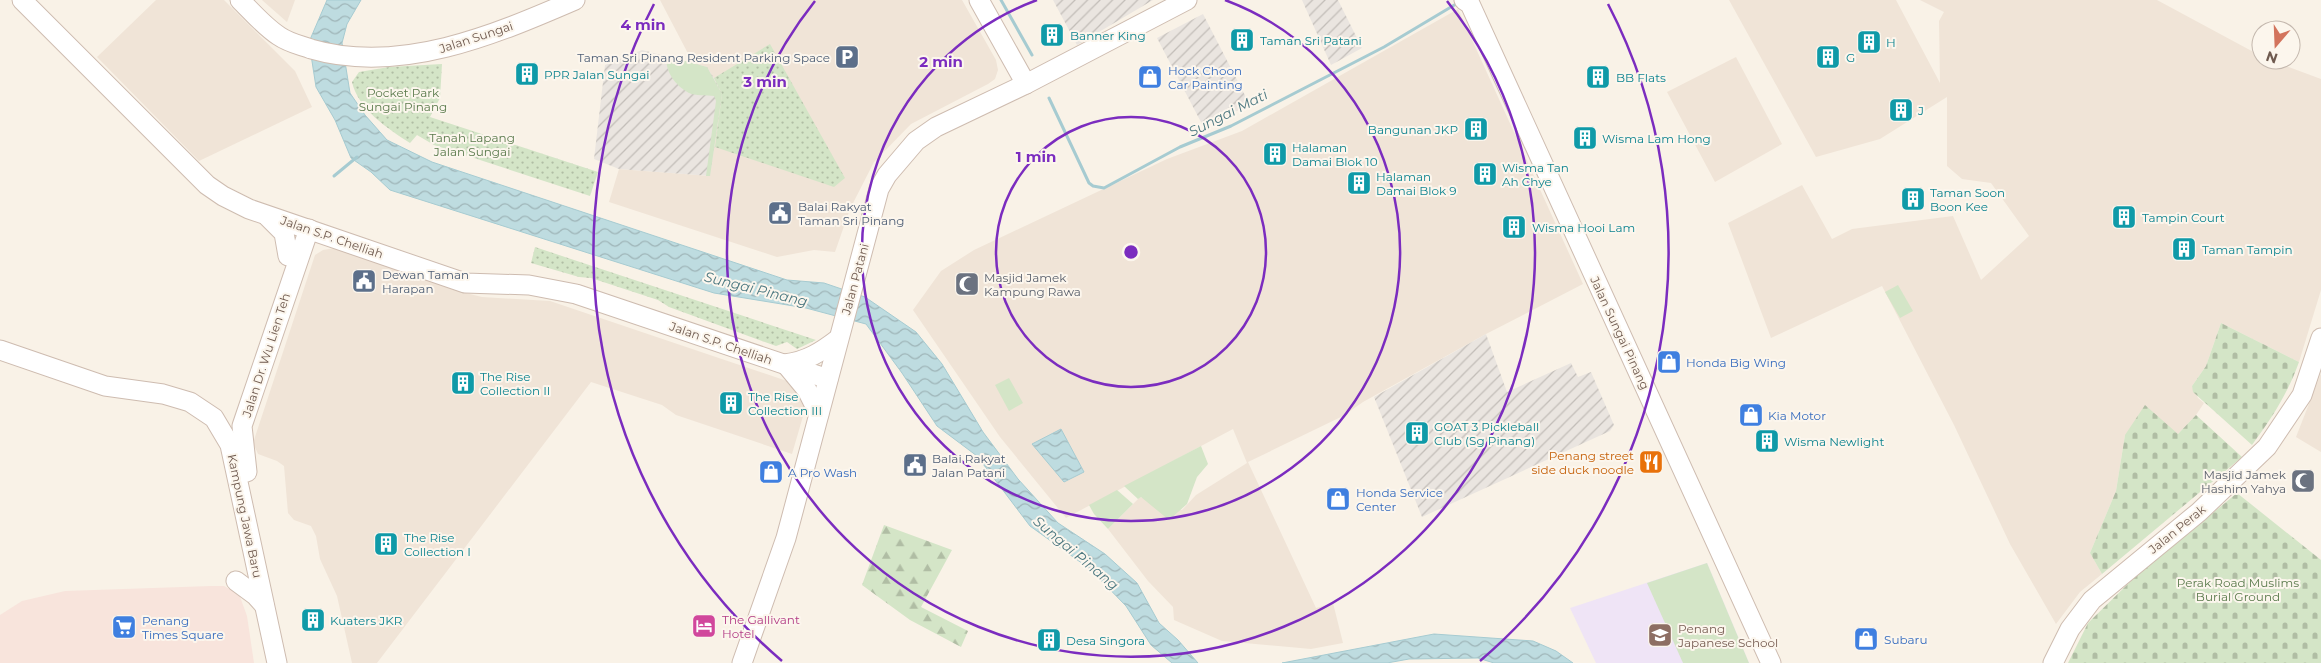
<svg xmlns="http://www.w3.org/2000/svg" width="2321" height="663" viewBox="0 0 2321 663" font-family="Montserrat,sans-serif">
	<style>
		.residential { fill: #f0e4d7 }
		.commercial { fill: #f8e4dc }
		.industrial { fill: url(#industrial-furrows) }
		.education { fill: #efe4f6 }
		.grass { fill: #d4e5c7 }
		.forest { fill: url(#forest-firs) }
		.cemetery { fill: url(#cemetery-stones) }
		.park { fill: url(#park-dots) }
		.water { fill: url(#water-waves); stroke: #a6cbd1 }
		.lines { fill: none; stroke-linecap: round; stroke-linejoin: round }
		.stream { stroke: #a6cbd1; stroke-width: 3 }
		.secondary-casing { stroke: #cebcb0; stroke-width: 21 }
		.secondary { stroke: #fff; stroke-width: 19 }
		.ring { fill: none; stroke: #7b2cbf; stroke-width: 2.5 }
		.labels { text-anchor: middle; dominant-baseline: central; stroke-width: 4; stroke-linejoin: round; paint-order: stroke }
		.culture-label { font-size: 12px; fill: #0d838f; stroke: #fcf6ed; text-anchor: start }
		.street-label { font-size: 12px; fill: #6f5a4f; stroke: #fcf6ed }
		.service-label { font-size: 12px; fill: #4e5e75; stroke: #fcf6ed; text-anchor: start }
		.shop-label { font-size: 12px; fill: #366cbe; stroke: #fcf6ed; text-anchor: start }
		.park-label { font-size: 12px; fill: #5a7a4c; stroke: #fcf6ed }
		.worship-label { font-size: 12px; fill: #5b616d; stroke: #fcf6ed; text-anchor: start }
		.food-label { font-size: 12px; fill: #c56008; stroke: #fcf6ed; text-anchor: end }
		.hotel-label { font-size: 12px; fill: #b23c85; stroke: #fcf6ed; text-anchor: start }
		.education-label { font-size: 12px; fill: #785e54; stroke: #fcf6ed; text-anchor: start }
		.water-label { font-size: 14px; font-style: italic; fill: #4c7880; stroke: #fcf6ed }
		.centre { fill: #7b2cbf; stroke: #fcf6ed; stroke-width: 2.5 }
		.ring-label { font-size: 15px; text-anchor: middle; font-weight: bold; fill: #7b2cbf; stroke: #fcf6ed; stroke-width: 4; stroke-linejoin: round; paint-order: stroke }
	</style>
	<defs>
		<pattern id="industrial-furrows" width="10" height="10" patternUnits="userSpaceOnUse" patternTransform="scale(1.25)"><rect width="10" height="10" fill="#eae5e0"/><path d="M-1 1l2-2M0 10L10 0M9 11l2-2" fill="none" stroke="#c2bdb8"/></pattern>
		<pattern id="forest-firs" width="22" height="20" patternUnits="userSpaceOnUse" patternTransform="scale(1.25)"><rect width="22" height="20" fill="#d4e5c7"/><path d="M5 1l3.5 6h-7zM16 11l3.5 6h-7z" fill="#b0bda4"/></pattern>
		<pattern id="cemetery-stones" width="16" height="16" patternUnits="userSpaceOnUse" patternTransform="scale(1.25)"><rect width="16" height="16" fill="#d4e5c7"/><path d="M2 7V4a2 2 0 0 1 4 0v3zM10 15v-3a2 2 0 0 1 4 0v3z" fill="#b0bda4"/></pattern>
		<pattern id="park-dots" width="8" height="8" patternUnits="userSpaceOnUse" patternTransform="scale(1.25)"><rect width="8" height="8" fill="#d4e5c7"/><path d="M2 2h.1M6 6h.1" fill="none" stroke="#b0bda4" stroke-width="1.8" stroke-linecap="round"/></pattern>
		<pattern id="water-waves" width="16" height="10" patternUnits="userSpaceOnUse" patternTransform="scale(1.25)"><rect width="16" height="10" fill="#bedce0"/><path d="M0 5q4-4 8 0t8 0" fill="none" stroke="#9fb5b8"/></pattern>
	</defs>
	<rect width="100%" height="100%" fill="#f9f2e7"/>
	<g class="residential">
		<polygon points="156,0 224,0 295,71 312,107 199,161 97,57"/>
		<polygon points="262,0 295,0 287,22"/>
		<polygon points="660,0 962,0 996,60 998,70 995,79 988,84 911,124 874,162 850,209 835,252 814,250 777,257 609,202 619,169 710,176 707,67 693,63"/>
		<polygon points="1729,0 1896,0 1940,83 1939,21 1944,12 1920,0 2157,0 2261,56 2261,60 2270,60 2321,79 2321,290 2299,362 2221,323 2206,366 2192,386 2198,398 2204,403 2196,415 2178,434 2125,435 2116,491 2090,553 2102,574 2080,592 2056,624 2010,544 1954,425 1882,286 1771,338 1728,223 1802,185 1832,239 1852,229 1953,216 1981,280 2029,236 1991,183 1962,179 1947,166 1947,97 1880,139 1816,157"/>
		<polygon points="1458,9 1583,284 1486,334 1363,402 1343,416 1248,462 1316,608 1333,603 1343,643 1311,649 1222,641 1174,620 1173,607 1148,581 1108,529 1140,497 1182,510 1196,495 1247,463 1233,429 1066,518 1000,437 913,310 941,271 974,250 1167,159 1242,131"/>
		<polygon points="1736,57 1782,144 1715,182 1667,92"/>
		<polygon points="335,248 454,290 482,297 550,301 787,381 796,388 806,406 792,454 676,415 662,405 591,382 377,663 352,663 337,596 320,559 316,536 311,526 294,520 288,513 284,466 277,461 258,454 253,443 315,255 323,250"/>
		<polygon points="2321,373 2321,452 2296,437"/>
	</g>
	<polygon class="commercial" points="211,586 224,586 239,594 247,616 254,663 0,663 0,615 22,601 65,591"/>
	<g class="industrial">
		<polygon points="1053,0 1153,0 1077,45"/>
		<polygon points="1302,0 1338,0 1362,48 1331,65"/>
		<polygon points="1203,14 1250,105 1203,126 1157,38"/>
		<polygon points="642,50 707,67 714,78 722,94 710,176 619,169 594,159 605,65"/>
		<polygon points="1486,334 1507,392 1571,363 1578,377 1591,372 1614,425 1610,431 1422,517 1374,397"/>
	</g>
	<polygon class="education" points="1707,563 1749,663 1596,663 1570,608"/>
	<g class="grass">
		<path d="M667,56L707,67L722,94L710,176H706L716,101L714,96C707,95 695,96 689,93C676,86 664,71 667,56Z"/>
		<polygon points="1898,285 1913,311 1900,318 1885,292"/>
		<polygon points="1009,378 1023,403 1009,411 995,385"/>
		<polygon points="1201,446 1208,464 1197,477 1187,504 1169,520 1141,497 1138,499 1124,486"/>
		<polygon points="1117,490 1133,504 1108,529 1094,514 1089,505"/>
		<polygon points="1707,563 1749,663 1683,663 1647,583"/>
	</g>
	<polygon class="forest" points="884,525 952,550 921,607 968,631 961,647 910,620 862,585"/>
	<g class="cemetery">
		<path d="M2221,323L2299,362C2288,393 2272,418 2252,445L2193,392L2192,386L2206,366Z"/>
		<polygon points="2145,405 2178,434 2196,415 2242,457 2102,574 2090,553 2116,491 2125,435"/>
		<polygon points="2237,493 2321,560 2321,663 2068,663 2088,623 2134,578"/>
	</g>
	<g class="park">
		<polygon points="770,44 845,178 834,187 715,147 722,94 714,78"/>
		<path d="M442,64L440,98L430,117L598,172L590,196L434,145L417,135L410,143C388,129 358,109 352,82L359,72L389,67Z"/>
		<polygon points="535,247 571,259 816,340 797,349 787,342 776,346 669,307 658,300 591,278 579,277 531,263"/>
	</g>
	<g class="water">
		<polygon points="327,0 361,0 347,24 342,43 350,93 365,115 387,140 432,162 787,280 824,283 865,297 916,332 942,364 983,432 1018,479 1058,523 1105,554 1137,583 1159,623 1178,640 1198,663 1172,663 1151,645 1126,606 1090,569 1030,526 977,456 937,426 902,373 866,324 806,308 714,293 390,190 371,172 351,158 335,120 316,87 309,42"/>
		<polygon points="1061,429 1084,472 1064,482 1032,444"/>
		<polygon points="1434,634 1533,641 1556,651 1573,663 1494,663 1478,658 1409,659 1387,663 1282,663"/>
	</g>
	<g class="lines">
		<g class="stream">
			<polyline points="1001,0 1032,55"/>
			<polyline points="1049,98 1089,183 1093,186 1104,188 1180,147 1231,126 1384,47 1456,4"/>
			<polyline points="334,176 357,157"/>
		</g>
		<defs>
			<g id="secondary">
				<polyline points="22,0 207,185 223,196 249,209 465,283 529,285 576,294 828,379"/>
				<path d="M240,0C252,12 265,27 279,36C289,43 300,45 311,49C400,75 494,35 575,0"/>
				<polyline points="979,0 1026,84"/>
				<polyline points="1464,0 1470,4 1771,663"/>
				<polyline points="268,217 284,233 288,256"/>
				<polyline points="0,350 105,386 163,394 190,402 214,418 230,445 277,663"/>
				<path d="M785,364C807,361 821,352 838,339"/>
				<polyline points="788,367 807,390 819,414"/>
				<polyline points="247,472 242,426 309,229"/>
				<polyline points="236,581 255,595 264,605"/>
				<polyline points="742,663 786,538 879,189 887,175 916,141 936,127 1026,84 1187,0"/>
				<polyline points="2053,663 2070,629 2092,600 2199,512 2267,447 2302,395 2321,338"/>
			</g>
		</defs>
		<use href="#secondary" class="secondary-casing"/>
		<use href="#secondary" class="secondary"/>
	</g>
	<g class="ring">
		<circle cx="1131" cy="252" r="135"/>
		<path d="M1225 0A269 269 0 1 1 1037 0"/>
		<path d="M1447 1A404 404 0 1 1 815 1"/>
		<path d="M782 661A538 538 0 0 1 654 4M1608 4A538 538 0 0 1 1480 661"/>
	</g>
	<defs>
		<symbol id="building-square" viewBox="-11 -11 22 22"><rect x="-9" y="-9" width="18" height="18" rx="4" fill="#0f9aa8" stroke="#fcf6ed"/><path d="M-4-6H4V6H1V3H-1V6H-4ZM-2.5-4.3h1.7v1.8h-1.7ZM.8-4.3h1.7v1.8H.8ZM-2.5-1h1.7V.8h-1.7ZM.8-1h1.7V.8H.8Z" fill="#fff"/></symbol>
		<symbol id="parking-square" viewBox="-11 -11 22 22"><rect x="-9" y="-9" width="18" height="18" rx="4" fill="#5c6f8a" stroke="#fcf6ed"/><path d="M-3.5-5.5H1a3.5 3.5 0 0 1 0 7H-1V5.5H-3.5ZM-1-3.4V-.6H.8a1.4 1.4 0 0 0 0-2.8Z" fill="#fff"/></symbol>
		<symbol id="shop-square" viewBox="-11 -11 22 22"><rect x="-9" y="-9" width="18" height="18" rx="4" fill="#3f7fe0" stroke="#fcf6ed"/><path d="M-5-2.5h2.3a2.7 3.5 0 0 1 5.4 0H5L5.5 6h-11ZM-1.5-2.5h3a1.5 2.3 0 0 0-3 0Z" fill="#fff"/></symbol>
		<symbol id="civic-square" viewBox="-11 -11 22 22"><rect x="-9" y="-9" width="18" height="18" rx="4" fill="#5c6f8a" stroke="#fcf6ed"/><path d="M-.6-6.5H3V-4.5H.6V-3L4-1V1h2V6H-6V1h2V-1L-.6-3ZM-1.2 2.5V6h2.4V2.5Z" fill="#fff"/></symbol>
		<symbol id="mosque-square" viewBox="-11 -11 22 22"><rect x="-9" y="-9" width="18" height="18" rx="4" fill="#6b7280" stroke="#fcf6ed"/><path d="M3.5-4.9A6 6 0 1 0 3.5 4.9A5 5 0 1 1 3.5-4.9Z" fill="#fff"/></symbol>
		<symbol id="restaurant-square" viewBox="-11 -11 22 22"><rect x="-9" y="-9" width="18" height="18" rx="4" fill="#e8710a" stroke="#fcf6ed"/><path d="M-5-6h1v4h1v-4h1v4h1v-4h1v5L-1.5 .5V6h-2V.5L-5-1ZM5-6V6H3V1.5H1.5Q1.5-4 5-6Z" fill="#fff"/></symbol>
		<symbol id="hotel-square" viewBox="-11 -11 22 22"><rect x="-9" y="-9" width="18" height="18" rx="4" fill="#d1479c" stroke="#fcf6ed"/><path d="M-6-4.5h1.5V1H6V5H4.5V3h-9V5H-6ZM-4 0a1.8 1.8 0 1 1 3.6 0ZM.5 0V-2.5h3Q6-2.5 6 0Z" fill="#fff"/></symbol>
		<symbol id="supermarket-square" viewBox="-11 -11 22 22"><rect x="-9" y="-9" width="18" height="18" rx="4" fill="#3f7fe0" stroke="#fcf6ed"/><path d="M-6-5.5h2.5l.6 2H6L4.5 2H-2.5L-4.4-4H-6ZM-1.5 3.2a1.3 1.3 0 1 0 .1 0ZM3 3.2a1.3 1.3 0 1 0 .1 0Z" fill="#fff"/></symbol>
		<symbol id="school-square" viewBox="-11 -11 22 22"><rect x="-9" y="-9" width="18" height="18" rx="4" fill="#8d6e63" stroke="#fcf6ed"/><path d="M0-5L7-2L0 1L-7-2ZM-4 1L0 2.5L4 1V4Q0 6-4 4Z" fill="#fff"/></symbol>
	</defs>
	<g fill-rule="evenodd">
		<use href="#building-square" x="1038" y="21" width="28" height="28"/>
		<use href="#building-square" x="1228" y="26" width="28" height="28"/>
		<use href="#building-square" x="1855" y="28" width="28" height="28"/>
		<use href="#parking-square" x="833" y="43" width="28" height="28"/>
		<use href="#building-square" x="1814" y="43" width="28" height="28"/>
		<use href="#building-square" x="513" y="60" width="28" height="28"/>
		<use href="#shop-square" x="1136" y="63" width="28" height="28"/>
		<use href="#building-square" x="1584" y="63" width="28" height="28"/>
		<use href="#building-square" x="1887" y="96" width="28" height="28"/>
		<use href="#building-square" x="1462" y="115" width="28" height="28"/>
		<use href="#building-square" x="1571" y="124" width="28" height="28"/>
		<use href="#building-square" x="1261" y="140" width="28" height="28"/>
		<use href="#building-square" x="1471" y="160" width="28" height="28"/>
		<use href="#building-square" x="1345" y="169" width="28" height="28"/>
		<use href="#building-square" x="1899" y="185" width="28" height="28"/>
		<use href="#civic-square" x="766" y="199" width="28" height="28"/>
		<use href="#building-square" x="2110" y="203" width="28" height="28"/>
		<use href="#building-square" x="1500" y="213" width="28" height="28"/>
		<use href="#building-square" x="2170" y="235" width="28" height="28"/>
		<use href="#civic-square" x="350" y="267" width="28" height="28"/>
		<use href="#mosque-square" x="953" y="270" width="28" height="28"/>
		<use href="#shop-square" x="1655" y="348" width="28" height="28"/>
		<use href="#building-square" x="449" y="369" width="28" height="28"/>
		<use href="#building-square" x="717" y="389" width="28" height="28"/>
		<use href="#shop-square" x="1737" y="401" width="28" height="28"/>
		<use href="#building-square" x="1403" y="419" width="28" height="28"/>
		<use href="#building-square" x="1753" y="427" width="28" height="28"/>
		<use href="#restaurant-square" x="1637" y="448" width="28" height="28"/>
		<use href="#civic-square" x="901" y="451" width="28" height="28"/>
		<use href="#shop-square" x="757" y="458" width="28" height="28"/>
		<use href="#mosque-square" x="2289" y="467" width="28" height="28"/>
		<use href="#shop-square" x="1324" y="485" width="28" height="28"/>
		<use href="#building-square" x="372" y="530" width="28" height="28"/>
		<use href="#building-square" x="299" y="606" width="28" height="28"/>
		<use href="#hotel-square" x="690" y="612" width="28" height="28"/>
		<use href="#supermarket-square" x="110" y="613" width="28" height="28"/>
		<use href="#school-square" x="1646" y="621" width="28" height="28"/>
		<use href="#shop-square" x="1852" y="625" width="28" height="28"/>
		<use href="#building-square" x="1035" y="626" width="28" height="28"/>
	</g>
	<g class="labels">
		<g class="culture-label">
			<text x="1070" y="35">Banner King</text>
			<text x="1260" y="40">Taman Sri Patani</text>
			<text x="1886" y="42">H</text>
			<text x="1846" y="57">G</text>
			<text x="544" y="74">PPR Jalan Sungai</text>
			<text x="1616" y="77">BB Flats</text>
			<text x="1918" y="110">J</text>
			<text x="1458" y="129" text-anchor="end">Bangunan JKP</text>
			<text x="1602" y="138">Wisma Lam Hong</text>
			<text x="1292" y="147">Halaman<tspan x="1292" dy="14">Damai Blok 10</tspan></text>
			<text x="1502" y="167">Wisma Tan<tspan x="1502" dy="14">Ah Chye</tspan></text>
			<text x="1376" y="176">Halaman<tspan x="1376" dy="14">Damai Blok 9</tspan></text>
			<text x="1930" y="192">Taman Soon<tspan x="1930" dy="14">Boon Kee</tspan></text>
			<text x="2142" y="217">Tampin Court</text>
			<text x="1532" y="227">Wisma Hooi Lam</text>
			<text x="2202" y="249">Taman Tampin</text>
			<text x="480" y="376">The Rise<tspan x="480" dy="14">Collection II</tspan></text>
			<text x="748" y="396">The Rise<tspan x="748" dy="14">Collection III</tspan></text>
			<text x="1434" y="426">GOAT 3 Pickleball<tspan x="1434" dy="14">Club (Sg Pinang)</tspan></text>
			<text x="1784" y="441">Wisma Newlight</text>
			<text x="404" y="537">The Rise<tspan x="404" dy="14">Collection I</tspan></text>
			<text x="330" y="620">Kuaters JKR</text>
			<text x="1066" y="640">Desa Singora</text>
		</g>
		<g class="street-label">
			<text transform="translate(476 37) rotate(-18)">Jalan Sungai</text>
			<text transform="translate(332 237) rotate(19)">Jalan S.P. Chelliah</text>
			<text transform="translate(855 279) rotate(-75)">Jalan Patani</text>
			<text transform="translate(1620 333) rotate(65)">Jalan Sungai Pinang</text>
			<text transform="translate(721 343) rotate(19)">Jalan S.P. Chelliah</text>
			<text transform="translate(266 355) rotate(-72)">Jalan Dr. Wu Lien Teh</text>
			<text transform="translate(245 516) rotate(78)">Kampung Jawa Baru</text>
			<text transform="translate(2177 529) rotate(-39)">Jalan Perak</text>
		</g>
		<g class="service-label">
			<text x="830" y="57" text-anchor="end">Taman Sri Pinang Resident Parking Space</text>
			<text x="798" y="206">Balai Rakyat<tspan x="798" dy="14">Taman Sri Pinang</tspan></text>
			<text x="382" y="274">Dewan Taman<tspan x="382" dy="14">Harapan</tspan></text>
			<text x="932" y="458">Balai Rakyat<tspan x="932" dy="14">Jalan Patani</tspan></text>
		</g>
		<g class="shop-label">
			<text x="1168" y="70">Hock Choon<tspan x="1168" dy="14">Car Painting</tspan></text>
			<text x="1686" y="362">Honda Big Wing</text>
			<text x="1768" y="415">Kia Motor</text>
			<text x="788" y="472">A Pro Wash</text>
			<text x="1356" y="492">Honda Service<tspan x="1356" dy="14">Center</tspan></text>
			<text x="142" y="620">Penang<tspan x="142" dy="14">Times Square</tspan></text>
			<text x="1884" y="639">Subaru</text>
		</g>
		<g class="park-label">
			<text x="403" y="92">Pocket Park<tspan x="403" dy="14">Sungai Pinang</tspan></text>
			<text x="472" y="137">Tanah Lapang<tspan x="472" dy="14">Jalan Sungai</tspan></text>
			<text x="2238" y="582">Perak Road Muslims<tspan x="2238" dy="14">Burial Ground</tspan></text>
		</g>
		<g class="worship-label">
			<text x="984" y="277">Masjid Jamek<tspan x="984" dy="14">Kampung Rawa</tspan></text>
			<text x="2286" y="474" text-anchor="end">Masjid Jamek<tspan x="2286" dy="14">Hashim Yahya</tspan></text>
		</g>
		<g class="food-label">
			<text x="1634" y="455">Penang street<tspan x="1634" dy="14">side duck noodle</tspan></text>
		</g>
		<g class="hotel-label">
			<text x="722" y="619">The Gallivant<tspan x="722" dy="14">Hotel</tspan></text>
		</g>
		<g class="education-label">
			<text x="1678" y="628">Penang<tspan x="1678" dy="14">Japanese School</tspan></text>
		</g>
		<g class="water-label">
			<text transform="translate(1228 113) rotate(-27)">Sungai Mati</text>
			<text transform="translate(756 289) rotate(14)">Sungai Pinang</text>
			<text transform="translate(1076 553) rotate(40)">Sungai Pinang</text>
		</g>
	</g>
	<circle cx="1131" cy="252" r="8" class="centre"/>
	<g class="ring-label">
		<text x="643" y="30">4 min</text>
		<text x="941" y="67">2 min</text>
		<text x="765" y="87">3 min</text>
		<text x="1036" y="162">1 min</text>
	</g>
	<g transform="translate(2276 45) rotate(199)"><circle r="24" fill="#fcf6ed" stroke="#c4b8ae"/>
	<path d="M0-4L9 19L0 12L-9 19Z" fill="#d3745d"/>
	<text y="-8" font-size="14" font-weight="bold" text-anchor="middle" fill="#6f5a4f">N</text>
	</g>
</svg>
